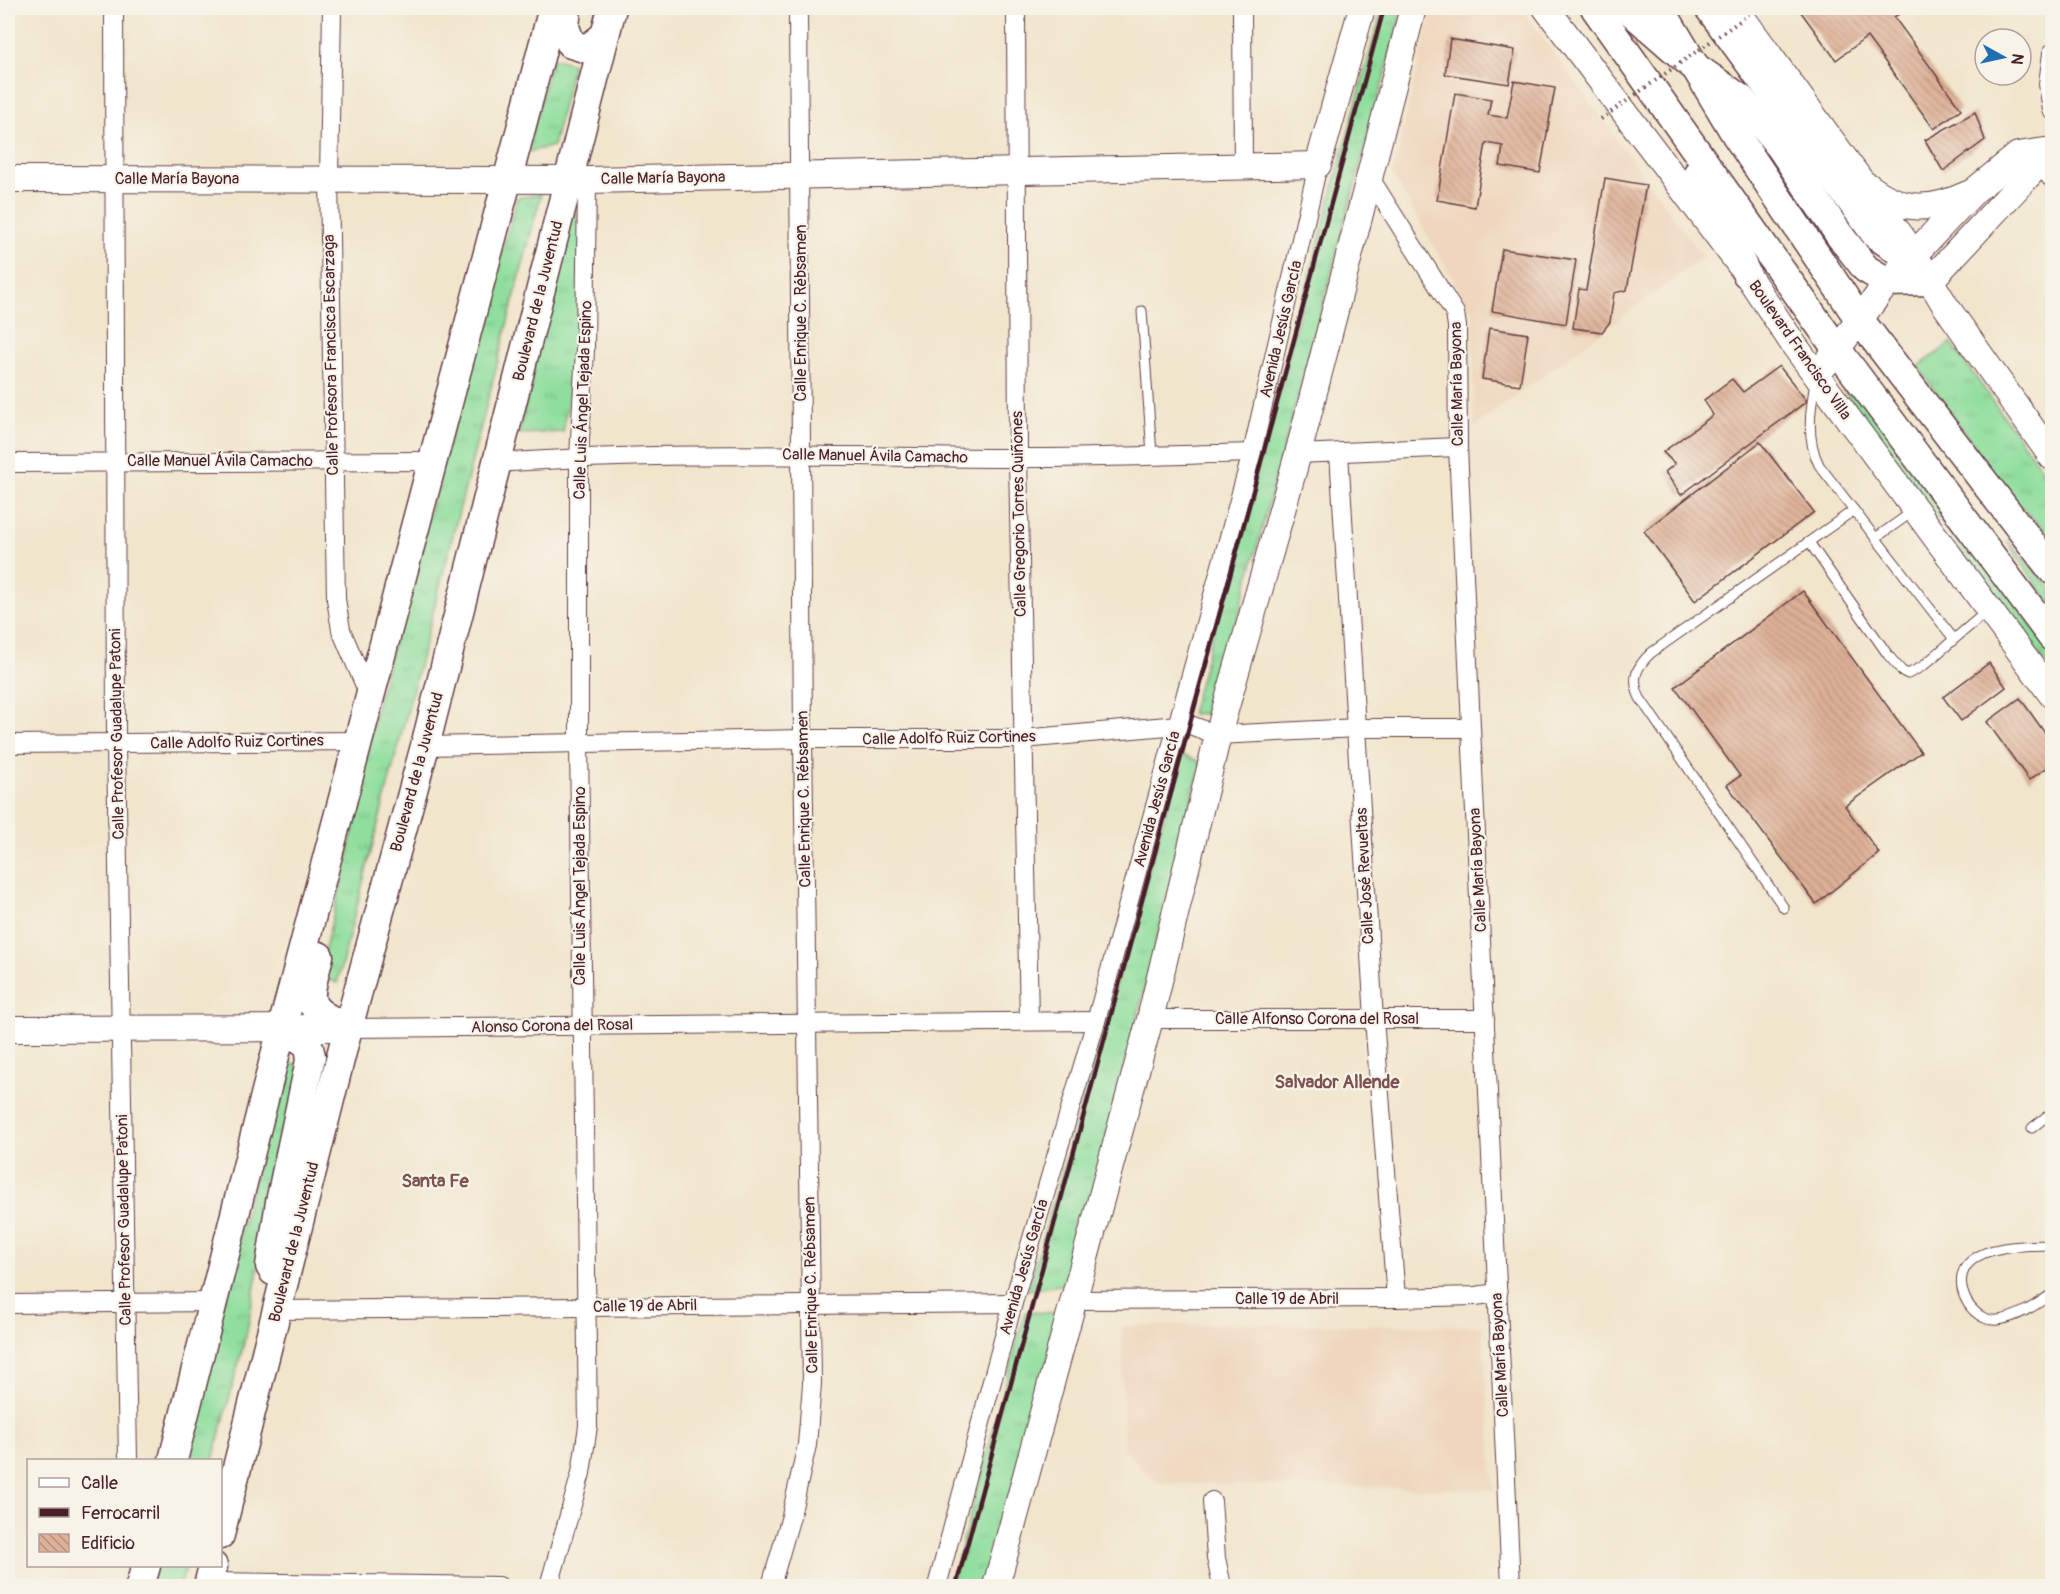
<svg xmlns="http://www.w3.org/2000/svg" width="2060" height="1594" viewBox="0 0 2060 1594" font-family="Pangolin,sans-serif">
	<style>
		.built { fill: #efd6bc }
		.grass { fill: url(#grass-tufts); stroke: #6c7e64; stroke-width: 1.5 }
		.building { fill: url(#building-back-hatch) }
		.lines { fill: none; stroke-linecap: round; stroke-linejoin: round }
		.lane-casing { stroke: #633d43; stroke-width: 11 }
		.street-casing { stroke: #633d43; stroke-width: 20 }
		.secondary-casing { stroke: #633d43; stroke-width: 28 }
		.primary-casing { stroke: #633d43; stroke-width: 31 }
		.lane { stroke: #fff; stroke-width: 9 }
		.street { stroke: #fff; stroke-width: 18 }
		.secondary { stroke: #fff; stroke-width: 26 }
		.primary { stroke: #fff; stroke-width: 28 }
		.rail { stroke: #4a1f2b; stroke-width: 4.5 }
		.path-bridge { stroke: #633d43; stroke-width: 4; stroke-dasharray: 1.5 4.5; stroke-linecap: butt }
		.labels { text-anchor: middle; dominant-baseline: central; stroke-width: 4.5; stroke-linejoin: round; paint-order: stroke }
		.street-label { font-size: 16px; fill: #4a1f2b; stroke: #f7f3e8 }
		.neighbourhood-label { font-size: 18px; font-weight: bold; fill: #7e5250; stroke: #f7f3e8 }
	</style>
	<defs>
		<pattern id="grass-tufts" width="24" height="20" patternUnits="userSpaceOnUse" patternTransform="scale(1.5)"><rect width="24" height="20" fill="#8fde9d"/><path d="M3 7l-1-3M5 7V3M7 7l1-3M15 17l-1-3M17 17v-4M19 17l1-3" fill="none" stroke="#7dbe87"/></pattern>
		<pattern id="building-back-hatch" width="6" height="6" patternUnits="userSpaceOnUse" patternTransform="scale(1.5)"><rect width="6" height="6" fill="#deb196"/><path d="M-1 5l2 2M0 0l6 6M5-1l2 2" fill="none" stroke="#b68f7b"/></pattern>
	</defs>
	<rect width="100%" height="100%" fill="#f7f3e8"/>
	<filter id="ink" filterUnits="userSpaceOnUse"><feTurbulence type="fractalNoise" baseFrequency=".0167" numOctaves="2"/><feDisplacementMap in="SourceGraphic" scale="12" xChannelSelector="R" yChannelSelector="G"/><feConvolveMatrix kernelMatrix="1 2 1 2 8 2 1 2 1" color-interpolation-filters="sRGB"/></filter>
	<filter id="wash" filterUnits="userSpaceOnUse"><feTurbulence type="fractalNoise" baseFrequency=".008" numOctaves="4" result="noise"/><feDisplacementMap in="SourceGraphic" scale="24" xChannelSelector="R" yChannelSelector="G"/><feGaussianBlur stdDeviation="1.35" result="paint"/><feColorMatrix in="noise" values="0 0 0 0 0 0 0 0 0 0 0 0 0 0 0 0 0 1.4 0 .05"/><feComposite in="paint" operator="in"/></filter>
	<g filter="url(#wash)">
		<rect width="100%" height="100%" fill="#f1e5cc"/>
		<g class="built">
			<polygon points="1432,8 1521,8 1703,257 1474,427 1473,313 1392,174"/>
			<polygon points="1236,1324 1482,1326 1494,1490 1157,1483 1123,1449 1122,1326"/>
		</g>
		<g class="grass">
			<polygon points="1382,8 1403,8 1212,713 1191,714"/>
			<polygon points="552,58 573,64 553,146 527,152"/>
			<polygon points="541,194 337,983 318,976 348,857 376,707 517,198"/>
			<polygon points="570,204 581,226 585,298 563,432 519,434"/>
			<polygon points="1951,343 2052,483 2052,536 2018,505 2003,487 1918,367"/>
			<polygon points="1850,381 2052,653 2052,672 1841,387"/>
			<polygon points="2007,541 2052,589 2052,607"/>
			<polygon points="1182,755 1201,762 1071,1283 1028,1290"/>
			<polygon points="284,1062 304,1065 268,1212 247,1331 213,1460 182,1460"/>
			<polygon points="1025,1312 1063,1313 989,1586 951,1586"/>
			<polygon points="155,1566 186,1566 180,1586 150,1586"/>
		</g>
		<g id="blocks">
			<g class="building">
				<polygon points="1798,8 1908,8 1894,17 1961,109 1934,129 1867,37 1836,60"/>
				<polygon points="1450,39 1515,50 1509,84 1445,74"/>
				<polygon points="1514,81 1555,88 1540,173 1500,166 1503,146 1486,143 1475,207 1437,200 1455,93 1491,99 1488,115 1507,118"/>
				<polygon points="1975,112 1985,140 1943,171 1925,140"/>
				<polygon points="1605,178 1646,185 1627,290 1614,293 1610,322 1602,332 1573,328 1579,289 1586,290"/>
				<polygon points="1502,249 1576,260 1566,324 1492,311"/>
				<polygon points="1489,328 1528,334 1520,385 1482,379"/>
				<polygon points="1779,366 1807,401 1681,495 1665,472 1675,464 1663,452 1713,415 1704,400 1732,379 1743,392"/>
				<polygon points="1760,442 1814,512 1695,601 1644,531"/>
				<polygon points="1803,591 1921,752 1845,806 1879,853 1816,904 1727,785 1740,776 1675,687"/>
				<polygon points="1989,663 2006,687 1961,721 1943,697"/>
				<polygon points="2020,698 2052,743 2052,764 2029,780 1987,722"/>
			</g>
		</g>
	</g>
	<g filter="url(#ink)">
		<use href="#blocks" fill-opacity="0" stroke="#633d43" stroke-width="1.5"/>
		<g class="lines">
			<defs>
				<g id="lane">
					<polyline points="1142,311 1152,455"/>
					<path d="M1815,383C1810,411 1806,438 1819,465L1953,638"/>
					<polyline points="1877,537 1915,510"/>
					<polyline points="1809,542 1888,655 1902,671 1908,674 1923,666 1987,611"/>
					<path d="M1784,908L1640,698C1631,679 1636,667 1651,653L1854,510"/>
					<polyline points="2032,1128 2052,1112"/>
					<path d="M2052,1245C2028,1246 1991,1244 1971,1261C1948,1280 1970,1323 1998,1320C2017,1318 2037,1304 2052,1294"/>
				</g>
				<g id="street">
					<polyline points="114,8 116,744 128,1460"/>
					<polyline points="332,8 329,178 336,599 341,630 369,695"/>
					<polyline points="1016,8 1018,458 1029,1021"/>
					<polyline points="1242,8 1243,167"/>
					<polyline points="2052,53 2048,84 2052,110"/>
					<polyline points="2032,155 2052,179"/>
					<polyline points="1370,178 1455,313 1457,326 1458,447 1511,1586"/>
					<polyline points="1339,453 1374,1019 1396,1298"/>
					<polyline points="1298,454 1458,447"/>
					<polyline points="8,463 432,461"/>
					<path d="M497,463C670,450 843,457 1016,458C1094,458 1173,455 1252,453"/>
					<polyline points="8,744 358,741"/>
					<polyline points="425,746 803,739 1023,739 1178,725 1190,725 1218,735 1357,728 1471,728"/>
					<polyline points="1150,1019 1485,1019"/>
					<polyline points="348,1028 1096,1021"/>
					<polyline points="1076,1300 1396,1298 1475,1296 1498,1293"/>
					<polyline points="8,1304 214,1302"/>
					<polyline points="277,1310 1013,1303"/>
					<polyline points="1212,1501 1216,1558 1222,1586"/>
					<polyline points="209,1582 499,1586"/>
					<polyline points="549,1586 581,1473 588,1426 579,743 579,457 585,350 587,180"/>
					<polyline points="771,1586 791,1516 807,1445 812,1384 803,739 798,8"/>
					<polyline points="937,1586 1013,1303 1096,1021 1252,453 1318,165"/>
				</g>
				<g id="secondary">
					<polyline points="1546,8 1746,273 1794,345 2052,695"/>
					<polyline points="1735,8 1914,254 1945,305 2052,457"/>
					<polyline points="8,179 587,180 1318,165 1362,8"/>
					<path d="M1868,186C1903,212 1929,212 1968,194"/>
					<polyline points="1930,281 2052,150"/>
					<polyline points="1825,365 1888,282 1974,191 2018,155 2052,150"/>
					<polyline points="8,1029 348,1028"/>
					<polyline points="996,1586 1150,1019 1218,735 1298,454 1413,8"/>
				</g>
				<g id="primary">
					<polyline points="567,8 565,27 571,44 587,49 605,35"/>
					<polyline points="1595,8 1836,348 2052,637"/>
					<polyline points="1627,8 1691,64 1741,99 1781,148 1840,236 1866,269 1888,282 1930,281"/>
					<polyline points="1660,8 1736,135 1859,319 2052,570"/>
					<polyline points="1709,8 1876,235 1896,249 1914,254"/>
					<polyline points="1698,173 1746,273"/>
					<path d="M319,956C308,1002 301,1007 348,1028"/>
					<polyline points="273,1271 270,1266 280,1202 311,1056 308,1044 282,1028"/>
					<polyline points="173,1460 282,1028 553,8"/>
					<polyline points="220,1535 348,1028 425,746 612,8"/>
					<polyline points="140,1586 146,1566"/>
					<polyline points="208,1586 213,1566"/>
				</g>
			</defs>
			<use href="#lane" class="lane-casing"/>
			<use href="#street" class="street-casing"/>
			<use href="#secondary" class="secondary-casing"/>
			<use href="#primary" class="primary-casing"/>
			<use href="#lane" class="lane"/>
			<use href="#street" class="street"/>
			<use href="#secondary" class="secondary"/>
			<use href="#primary" class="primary"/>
			<polyline class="rail" points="956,1586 1384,8"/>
			<polyline class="path-bridge" points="1601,119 1751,13"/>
		</g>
	</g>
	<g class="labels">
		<g class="street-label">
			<text transform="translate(663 178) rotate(-1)">Calle María Bayona</text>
			<text x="177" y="179">Calle María Bayona</text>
			<text transform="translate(538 301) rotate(-76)">Boulevard de la Juventud</text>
			<text transform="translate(801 313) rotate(-90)">Calle Enrique C. Rébsamen</text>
			<text transform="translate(1281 329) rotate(-77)">Avenida Jesús García</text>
			<text transform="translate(1800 350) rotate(55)">Boulevard Francisco Villa</text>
			<text transform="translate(331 355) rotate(-91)">Calle Profesora Francisca Escarzaga</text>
			<text transform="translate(1457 384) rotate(-91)">Calle María Bayona</text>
			<text transform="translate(583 400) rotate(-88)">Calle Luis Ángel Tejada Espino</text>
			<text transform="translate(875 456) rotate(1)">Calle Manuel Ávila Camacho</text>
			<text x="220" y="461">Calle Manuel Ávila Camacho</text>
			<text transform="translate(1019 514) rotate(-91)">Calle Gregorio Torres Quiñones</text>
			<text transform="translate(117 734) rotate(-91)">Calle Profesor Guadalupe Patoni</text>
			<text transform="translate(949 738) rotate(-1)">Calle Adolfo Ruiz Cortines</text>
			<text transform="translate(237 742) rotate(-1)">Calle Adolfo Ruiz Cortines</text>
			<text transform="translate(417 772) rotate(-75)">Boulevard de la Juventud</text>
			<text transform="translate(804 799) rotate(-91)">Calle Enrique C. Rébsamen</text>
			<text transform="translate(1157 799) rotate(-75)">Avenida Jesús García</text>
			<text transform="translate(1478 870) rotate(-93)">Calle María Bayona</text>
			<text transform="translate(1365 876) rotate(-93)">Calle José Revueltas</text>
			<text transform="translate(580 886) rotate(-90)">Calle Luis Ángel Tejada Espino</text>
			<text x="1317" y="1019">Calle Alfonso Corona del Rosal</text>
			<text transform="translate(552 1026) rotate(-1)">Alonso Corona del Rosal</text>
			<text transform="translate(124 1220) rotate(-91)">Calle Profesor Guadalupe Patoni</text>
			<text transform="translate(294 1242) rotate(-76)">Boulevard de la Juventud</text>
			<text transform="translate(1024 1267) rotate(-74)">Avenida Jesús García</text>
			<text transform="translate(811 1285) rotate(-91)">Calle Enrique C. Rébsamen</text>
			<text x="1287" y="1299">Calle 19 de Abril</text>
			<text transform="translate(645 1306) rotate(-1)">Calle 19 de Abril</text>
			<text transform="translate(1500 1355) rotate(-93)">Calle María Bayona</text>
		</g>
		<g class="neighbourhood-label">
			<text x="1337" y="1082">Salvador Allende</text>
			<text x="435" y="1181">Santa Fe</text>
		</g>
	</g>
	<rect width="2060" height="1594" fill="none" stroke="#f7f3e8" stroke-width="30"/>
	<rect x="27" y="1459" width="195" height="108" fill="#f7f3e8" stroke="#b29e9c" stroke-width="1.5"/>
	<rect x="39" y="1478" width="30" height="9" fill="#ffffff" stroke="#b29e9c" stroke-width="1.5"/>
	<text x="81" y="1489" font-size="18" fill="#4a1f2b">Calle</text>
	<rect x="39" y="1508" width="30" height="9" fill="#4a1f2b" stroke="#b29e9c" stroke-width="1.5"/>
	<text x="81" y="1519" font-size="18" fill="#4a1f2b">Ferrocarril</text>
	<rect x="39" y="1534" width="30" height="18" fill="url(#building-back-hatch)" stroke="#b29e9c" stroke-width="1.5"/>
	<text x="81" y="1549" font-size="18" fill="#4a1f2b">Edificio</text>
	<g transform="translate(2003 57) rotate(98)"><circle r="28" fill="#f7f3e8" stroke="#b29e9c" stroke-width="1.5"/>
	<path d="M0-4.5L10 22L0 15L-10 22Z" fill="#1f6fb2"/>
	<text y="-9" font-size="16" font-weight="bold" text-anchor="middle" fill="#4a1f2b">N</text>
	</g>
</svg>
